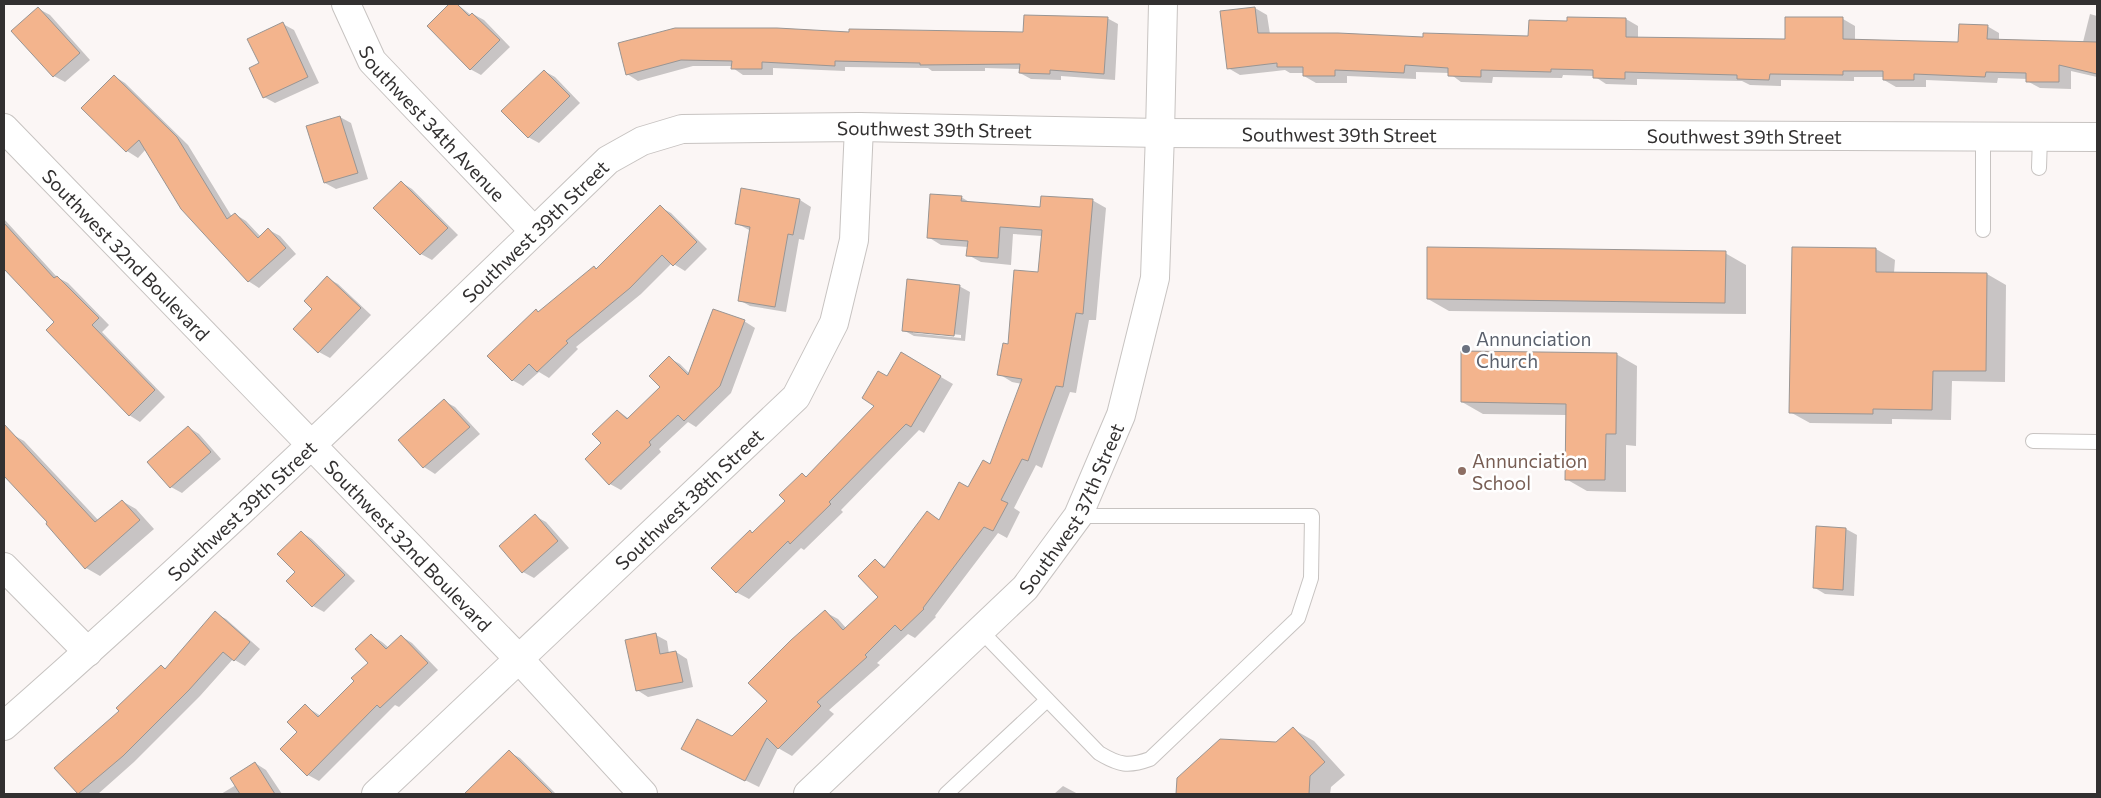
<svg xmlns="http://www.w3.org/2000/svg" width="2101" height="798" viewBox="0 0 2101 798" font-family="Commissioner,sans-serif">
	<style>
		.shadow { fill: #0003; fill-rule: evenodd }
		.building { fill: #f3b48d; stroke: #999593 }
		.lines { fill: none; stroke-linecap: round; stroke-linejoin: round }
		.service-casing { stroke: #c7c3c1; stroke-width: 16 }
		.minor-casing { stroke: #c7c3c1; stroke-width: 30 }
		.service { stroke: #fff; stroke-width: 14 }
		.minor { stroke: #fff; stroke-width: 28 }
		.worship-dot { fill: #6b7280; stroke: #fff; stroke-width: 2 }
		.education-dot { fill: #8d6e63; stroke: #fff; stroke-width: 2 }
		.labels { text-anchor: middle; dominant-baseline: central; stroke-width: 5; stroke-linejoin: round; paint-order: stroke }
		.street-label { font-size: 19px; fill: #323030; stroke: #fff }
		.worship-label { font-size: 19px; fill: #5b616d; stroke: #fff; text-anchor: start }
		.education-label { font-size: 19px; fill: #785e54; stroke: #fff; text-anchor: start }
	</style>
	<rect width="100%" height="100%" fill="#fbf6f5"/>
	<g class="shadow">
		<polygon points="451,4 457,4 471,15 473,14 484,20 510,47 481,75 470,69 429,26"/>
		<polygon points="1255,8 1267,15 1270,34 1424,38 1529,38 1568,22 1626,19 1638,26 1638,38 1786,40 1843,19 1855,26 1855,40 1959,43 1987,26 1999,33 1999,41 2083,42 2090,14 2097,16 2097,77 2071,71 2071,89 2040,88 2027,81 2028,79 1998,78 1997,83 1926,80 1926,87 1896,87 1884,80 1884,77 1854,77 1854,81 1781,80 1781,86 1750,85 1742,81 1637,79 1637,85 1606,84 1594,76 1563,75 1562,78 1493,77 1492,83 1461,82 1449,73 1416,72 1416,79 1347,76 1347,83 1316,83 1304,76 1304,73 1290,73 1285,70 1240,75 1228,68"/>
		<polygon points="39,9 50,15 90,60 65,82 54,76"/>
		<polygon points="1107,18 1118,24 1115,80 1061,76 1061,80 1031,79 1020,73 1021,69 985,68 985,71 932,71 928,68 845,67 845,71 773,68 773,75 743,75 733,68 733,66 693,66 638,81 627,74 619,44 850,33 1025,33"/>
		<polygon points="283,24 294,30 319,83 275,103 264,97 261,64"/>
		<polygon points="544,71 555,77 580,103 539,143 528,137"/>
		<polygon points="114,76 125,83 188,145 232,217 235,214 246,221 261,237 269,230 280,236 296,254 259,288 248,281 146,149 138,158 127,151 82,108"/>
		<polygon points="340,117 351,123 368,179 336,189 325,183"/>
		<polygon points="401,182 412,189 458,235 432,260 421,254"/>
		<polygon points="961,197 971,203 1042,209 1092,200 1106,208 1096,320 1089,320 1076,393 1070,392 1042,468 1036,465 1014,508 1020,512 1007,538 998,533 935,616 936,617 915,638 908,634 877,663 880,665 829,710 834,714 792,756 778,748 759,787 696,756 732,738 769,701 825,612 838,619 846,628 879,597 875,561 886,567 927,512 940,520 991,466 1022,384 1012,382 999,374 1039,274 1042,236 1013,234 1011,265 981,262 968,255 968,247 941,245 928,237"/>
		<polygon points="800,200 811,207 804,240 799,239 786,312 750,306 739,300 751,231 736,223"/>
		<polygon points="660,207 671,213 707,249 685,271 672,263 641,294 576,347 578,349 549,378 539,372 523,386 512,380 536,310 539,313 594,267 598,269"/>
		<polygon points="4,219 57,277 68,283 109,325 102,332 165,397 140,422 129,415 56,322 4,267"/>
		<polygon points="1876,249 1895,260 1894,273 1987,274 2006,285 2005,382 1952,381 1951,420 1892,419 1892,424 1810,423 1790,412"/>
		<polygon points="1725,253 1746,265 1746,314 1449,311 1428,299"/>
		<polygon points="327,278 338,284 371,315 330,358 319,352 313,309"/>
		<path d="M959,286L970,292L965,341L914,336L903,330ZM913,330L961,335V338L913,333Z"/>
		<polygon points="744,321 755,328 731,393 696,427 688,422 659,449 661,452 621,490 610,484 603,443 618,411 628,418 662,388 669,358 680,364 690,374"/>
		<polygon points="901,354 953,384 924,433 919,430 841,510 843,512 804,550 801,548 749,599 736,592 753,534 787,501 876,405 887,378"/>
		<polygon points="1616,354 1637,366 1636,446 1626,445 1626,492 1587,491 1566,479 1567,415 1483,414 1462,402"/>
		<polygon points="444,401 455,407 480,434 435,474 424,467 400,440"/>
		<polygon points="188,427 199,434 221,459 182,493 171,487"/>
		<polygon points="10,433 24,441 99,521 122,501 136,509 154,529 100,576 86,568 49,522 4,474 4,439"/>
		<polygon points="535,516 546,522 569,548 534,578 523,572"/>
		<polygon points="1846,529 1857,535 1854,596 1825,594 1815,588"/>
		<polygon points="301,532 312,539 355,581 324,612 313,606 297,572"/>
		<polygon points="215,613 226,619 260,649 245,666 233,659 200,696 134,762 98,794 80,794 56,768 121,711 161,666 167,669"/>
		<polygon points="371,635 382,642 389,648 401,636 412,643 438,670 399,707 395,705 319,781 308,775 299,732 305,706 321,716 356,681 370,663"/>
		<polygon points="656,635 667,641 669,654 676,652 687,659 693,687 648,697 637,690"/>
		<polygon points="1293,729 1314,741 1345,775 1331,787 1330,794 1177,794 1178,779 1277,743"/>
		<polygon points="509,752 520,758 556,794 483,794 475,786"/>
		<polygon points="255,763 266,770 282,794 221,794 236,785"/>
		<polygon points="1063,786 1078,794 1054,794"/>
	</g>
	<g class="building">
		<polygon points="449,4 457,4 469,16 472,13 500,40 470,70 427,26"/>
		<polygon points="38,7 80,53 53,77 11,31"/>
		<polygon points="1255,7 1258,33 1338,33 1423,37 1423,33 1528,36 1529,20 1567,21 1567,17 1626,18 1626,37 1785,39 1785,17 1843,17 1843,39 1958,42 1959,24 1988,25 1987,39 2097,42 2097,74 2059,65 2059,82 2026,82 2026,73 1986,72 1985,77 1914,74 1914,80 1883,80 1883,71 1843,71 1843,75 1770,74 1769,80 1737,79 1737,75 1625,72 1625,79 1593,78 1593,70 1551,69 1551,72 1481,70 1481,77 1448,76 1448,68 1405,65 1404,73 1335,70 1335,76 1303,76 1303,67 1277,67 1277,63 1227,69 1220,11"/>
		<polygon points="1024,15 1108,17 1104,74 1050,70 1050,74 1019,73 1020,64 920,65 920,63 835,61 835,66 762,62 762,69 731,69 732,61 681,60 626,75 618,43 675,28 777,28 849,32 849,29 1023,32"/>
		<polygon points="283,22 308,77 263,98 249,68 259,63 247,39"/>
		<polygon points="544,70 570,96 528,138 501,111"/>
		<polygon points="114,75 177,137 227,219 235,213 258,238 268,228 286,248 248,282 181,209 139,140 126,152 81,108"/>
		<polygon points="340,116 358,173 324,183 306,126"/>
		<polygon points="401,181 448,228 420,255 373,208"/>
		<polygon points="741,188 800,199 793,235 788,234 775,307 738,301 750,227 735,224"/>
		<polygon points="930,194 962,196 961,201 1040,207 1041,196 1093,199 1083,314 1076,313 1063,387 1056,386 1028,461 1022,459 1001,500 1008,503 993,531 984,527 923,608 924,609 901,631 895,625 865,655 867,657 817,702 821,706 778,749 767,738 745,781 681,749 697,719 732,736 767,701 748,683 791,640 825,610 843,630 878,597 858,576 875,559 884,568 927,511 939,520 959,482 968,487 983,460 990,464 1022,379 997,375 1003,343 1008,344 1014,270 1038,272 1042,230 1000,227 998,258 966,256 968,241 927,238"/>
		<polygon points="660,205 697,242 673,266 662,255 630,288 566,341 568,343 537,372 529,364 512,381 487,356 536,309 538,312 594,266 596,269"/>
		<polygon points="4,223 54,278 57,276 99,318 92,325 155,390 129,416 46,330 54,322 4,269"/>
		<polygon points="1427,247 1726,251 1725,303 1427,299"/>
		<polygon points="1792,247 1876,248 1876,272 1987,273 1986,371 1933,371 1932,410 1873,409 1873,414 1789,413"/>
		<polygon points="327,276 361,308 318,353 293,329 312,309 304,301"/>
		<polygon points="907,279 960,285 954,336 902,331"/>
		<polygon points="713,309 745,320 720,386 684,421 678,415 649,442 651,445 609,485 585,459 601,443 592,434 617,410 627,419 660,387 649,376 669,356 688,375"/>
		<polygon points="1461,351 1617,353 1616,434 1606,434 1605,480 1565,480 1566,404 1461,402"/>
		<polygon points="901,352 941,376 911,427 906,424 829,502 831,504 790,544 788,541 736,593 711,568 750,530 752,533 785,501 779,495 802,473 806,477 874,406 862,398 878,371 887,376"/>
		<polygon points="444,399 470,427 423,468 398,440"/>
		<polygon points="4,424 95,522 122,500 140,520 85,569 46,524 47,522 4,476"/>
		<polygon points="188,426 211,452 170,488 147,462"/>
		<polygon points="535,514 558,541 522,573 499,546"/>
		<polygon points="1816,526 1846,528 1843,590 1813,588"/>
		<polygon points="301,531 345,575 312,607 286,581 295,572 277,554"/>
		<polygon points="215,611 250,642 234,661 223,652 189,690 123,756 78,794 54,768 119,711 116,708 161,665 165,669"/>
		<polygon points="656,633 660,654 676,651 683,682 636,691 625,640"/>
		<polygon points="371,634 386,649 401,635 428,663 380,708 377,705 307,776 280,749 297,732 287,722 305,704 318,717 354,681 351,678 368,663 355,649"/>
		<polygon points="1293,727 1325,762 1310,776 1309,794 1176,794 1177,778 1220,739 1276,742"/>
		<polygon points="509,750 553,794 464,794"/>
		<polygon points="255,762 275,794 240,794 230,778"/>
	</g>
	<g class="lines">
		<defs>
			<g id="service">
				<polyline points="2039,168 2040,137"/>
				<polyline points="1983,230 1983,137"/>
				<polyline points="2033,441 2097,442"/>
				<path d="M980,630L1099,753C1119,765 1128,767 1150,759L1298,618L1311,578L1312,516H1078"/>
				<polyline points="946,794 1047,700"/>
			</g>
			<g id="minor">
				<path id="s1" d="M346,4L372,61L534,231"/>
				<path id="s2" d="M4,128L519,659L643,794"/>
				<polyline points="4,567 88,652"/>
				<path id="s3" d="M4,726C211,544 410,352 608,160L642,141L682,129L859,127L1160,133L2097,137"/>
				<path id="s4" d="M376,794L796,397L834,323L854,240L859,127"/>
				<path id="s5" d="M808,794L1025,588L1078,516L1121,415L1155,278L1160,133L1163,4"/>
			</g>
		</defs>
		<use href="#service" class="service-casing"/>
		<use href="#minor" class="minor-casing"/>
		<use href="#service" class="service"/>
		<use href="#minor" class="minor"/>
	</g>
	<circle class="worship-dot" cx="1466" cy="349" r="5"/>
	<circle class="education-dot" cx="1462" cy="471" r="5"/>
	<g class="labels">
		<g class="street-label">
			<text stroke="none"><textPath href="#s1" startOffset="149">Southwest 34th Avenue</textPath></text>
			<text stroke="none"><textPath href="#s3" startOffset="1161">Southwest 39th Street</textPath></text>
			<text stroke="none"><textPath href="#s3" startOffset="1566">Southwest 39th Street</textPath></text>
			<text stroke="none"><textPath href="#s3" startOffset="1971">Southwest 39th Street</textPath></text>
			<text stroke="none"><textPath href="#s3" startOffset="726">Southwest 39th Street</textPath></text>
			<text stroke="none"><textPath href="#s2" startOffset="176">Southwest 32nd Boulevard</textPath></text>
			<text stroke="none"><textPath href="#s4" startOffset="430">Southwest 38th Street</textPath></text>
			<text stroke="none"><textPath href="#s5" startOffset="392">Southwest 37th Street</textPath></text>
			<text stroke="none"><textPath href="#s3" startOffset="321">Southwest 39th Street</textPath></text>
			<text stroke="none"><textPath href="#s2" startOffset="581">Southwest 32nd Boulevard</textPath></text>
		</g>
		<g class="worship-label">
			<text x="1476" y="338">Annunciation<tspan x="1476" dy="22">Church</tspan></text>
		</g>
		<g class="education-label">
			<text x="1472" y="460">Annunciation<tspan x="1472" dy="22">School</tspan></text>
		</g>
	</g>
	<rect width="2101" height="798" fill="none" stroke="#323030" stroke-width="10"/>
</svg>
